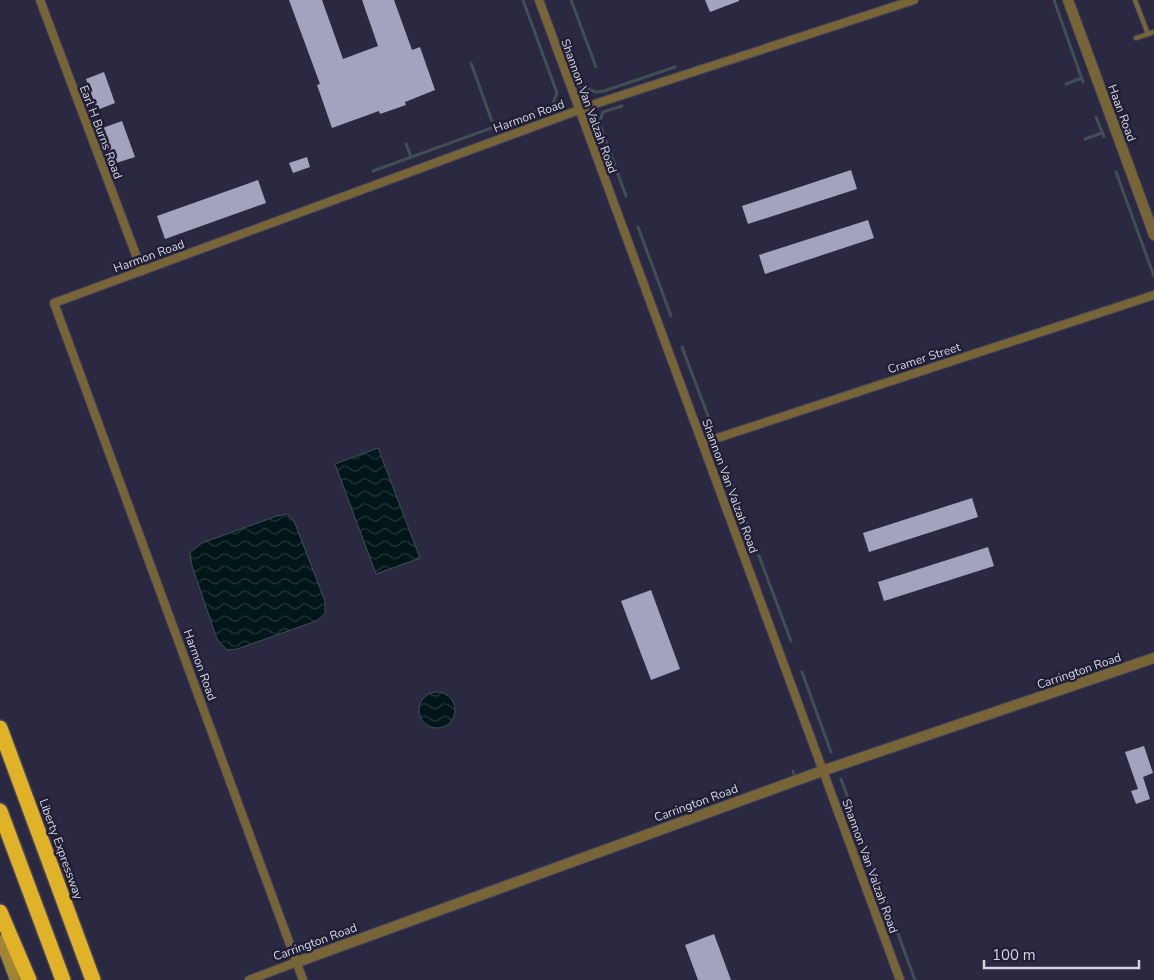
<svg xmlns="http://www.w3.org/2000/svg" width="1154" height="980" viewBox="0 0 1154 980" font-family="'Nunito Sans',sans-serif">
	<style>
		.water { fill: url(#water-waves); stroke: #404f55 }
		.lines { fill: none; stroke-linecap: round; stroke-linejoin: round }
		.stream { stroke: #404f55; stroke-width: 3 }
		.building { fill: #a3a3c0 }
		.service-casing { stroke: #45445b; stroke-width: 6 }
		.minor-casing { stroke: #45445b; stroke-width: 10 }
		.tertiary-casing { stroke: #45445b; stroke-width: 12 }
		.secondary-casing { stroke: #45445b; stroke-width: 12 }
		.motorway-casing { stroke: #45445b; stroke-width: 18 }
		.service { stroke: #776538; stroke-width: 4 }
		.minor { stroke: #776538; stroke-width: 8 }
		.tertiary { stroke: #776538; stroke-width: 10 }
		.secondary { stroke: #a18537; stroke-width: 10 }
		.motorway { stroke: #dfb228; stroke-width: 15 }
		.labels { text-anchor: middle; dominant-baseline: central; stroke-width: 5; stroke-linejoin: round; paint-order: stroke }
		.street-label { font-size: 12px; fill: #d4d4e3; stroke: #211f36 }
	</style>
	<defs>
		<pattern id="water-waves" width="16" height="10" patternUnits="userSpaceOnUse" patternTransform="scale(1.25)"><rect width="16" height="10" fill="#001618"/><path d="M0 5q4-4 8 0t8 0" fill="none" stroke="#243739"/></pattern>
	</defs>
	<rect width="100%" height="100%" fill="#2a2941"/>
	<g class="water">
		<polygon points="378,448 420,558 376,574 335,464"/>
		<polygon points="287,514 294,521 325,601 325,614 316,621 237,649 227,650 217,639 192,566 190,553 202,543 277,516"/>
		<circle cx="437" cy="710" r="18"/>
	</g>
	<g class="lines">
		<g class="stream">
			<polyline points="571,0 596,67"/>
			<polyline points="1054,0 1083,82"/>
			<polyline points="471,63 494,127"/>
			<polyline points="1066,84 1082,78"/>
			<polyline points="579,86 596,92 604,91 675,67"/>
			<polyline points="622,106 603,112 599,122 626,196"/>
			<polyline points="1096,117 1104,137"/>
			<polyline points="1085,139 1102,133"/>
			<polyline points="406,144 411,157"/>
			<polyline points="373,171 552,106 557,93 523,0"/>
			<polyline points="1116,172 1154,276"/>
			<polyline points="638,227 671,316"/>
			<polyline points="682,347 711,424"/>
			<polyline points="720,451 747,524"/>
			<polyline points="759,556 791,641"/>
			<polyline points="802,672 831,752"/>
			<polyline points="793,771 796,780"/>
			<polyline points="841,779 915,980"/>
		</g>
	</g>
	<g class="building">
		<polygon points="289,0 322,0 343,59 378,46 362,0 394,0 412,50 420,47 435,90 405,102 406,105 380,114 379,111 332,128 317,85 320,84"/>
		<polygon points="705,0 739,0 739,1 710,12"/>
		<polygon points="104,72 115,103 97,110 86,79"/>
		<polygon points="122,121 135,157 113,164 100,129"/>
		<polygon points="307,157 310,167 293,173 289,163"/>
		<polygon points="851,170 857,189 748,224 742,206"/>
		<polygon points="258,180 266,203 165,239 157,216"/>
		<polygon points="868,220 874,238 765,274 759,255"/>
		<polygon points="972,498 978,517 869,552 863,533"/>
		<polygon points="988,547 994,566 884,601 878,582"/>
		<polygon points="651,590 680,669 651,680 621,601"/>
		<polygon points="1144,746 1153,773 1143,777 1150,799 1136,804 1131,791 1138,789 1125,752"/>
		<polygon points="714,934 731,980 698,980 685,945"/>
	</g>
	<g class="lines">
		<defs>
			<g id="service">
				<polyline points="1135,0 1148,34"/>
				<polyline points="1136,38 1154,32"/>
			</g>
			<g id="minor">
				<polyline points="40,0 142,271"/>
				<polyline points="539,0 900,980"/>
				<polyline points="702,443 1154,295"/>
				<polyline points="249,980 297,962"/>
				<polyline points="303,980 54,303 598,103 914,0"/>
			</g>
			<g id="tertiary">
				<polyline points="1068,0 1154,235"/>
				<polyline points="297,962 822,771 1154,658"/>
			</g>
			<polyline id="secondary" points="0,940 15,980"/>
			<g id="motorway">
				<polyline points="0,728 93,980"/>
				<polyline points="0,811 63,980"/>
				<polyline points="0,912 29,980"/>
			</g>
		</defs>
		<use href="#service" class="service-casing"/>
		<use href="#minor" class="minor-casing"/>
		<use href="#tertiary" class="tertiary-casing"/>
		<use href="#secondary" class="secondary-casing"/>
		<use href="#motorway" class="motorway-casing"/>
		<use href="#service" class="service"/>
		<use href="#minor" class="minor"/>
		<use href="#tertiary" class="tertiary"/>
		<use href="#secondary" class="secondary"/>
		<use href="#motorway" class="motorway"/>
	</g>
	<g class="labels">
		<g class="street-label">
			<text transform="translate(589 106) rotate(70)">Shannon Van Valzah Road</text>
			<text transform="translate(1122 113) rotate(70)">Haan Road</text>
			<text transform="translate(529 116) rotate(-20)">Harmon Road</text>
			<text transform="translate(101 132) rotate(69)">Earl H Burns Road</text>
			<text transform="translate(149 256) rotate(-20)">Harmon Road</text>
			<text transform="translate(924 358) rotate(-18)">Cramer Street</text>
			<text transform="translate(730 486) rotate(70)">Shannon Van Valzah Road</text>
			<text transform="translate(200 665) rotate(70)">Harmon Road</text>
			<text transform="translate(1079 671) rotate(-19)">Carrington Road</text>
			<text transform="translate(696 803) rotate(-20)">Carrington Road</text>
			<text transform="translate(61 849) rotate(70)">Liberty Expressway</text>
			<text transform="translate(870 866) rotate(70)">Shannon Van Valzah Road</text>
			<text transform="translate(315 942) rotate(-20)">Carrington Road</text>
		</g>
	</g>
	<path d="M984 960v8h155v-8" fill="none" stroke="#d4d4e3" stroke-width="2.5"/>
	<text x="992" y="960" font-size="15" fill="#d4d4e3" stroke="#211f36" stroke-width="4" paint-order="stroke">100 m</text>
</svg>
